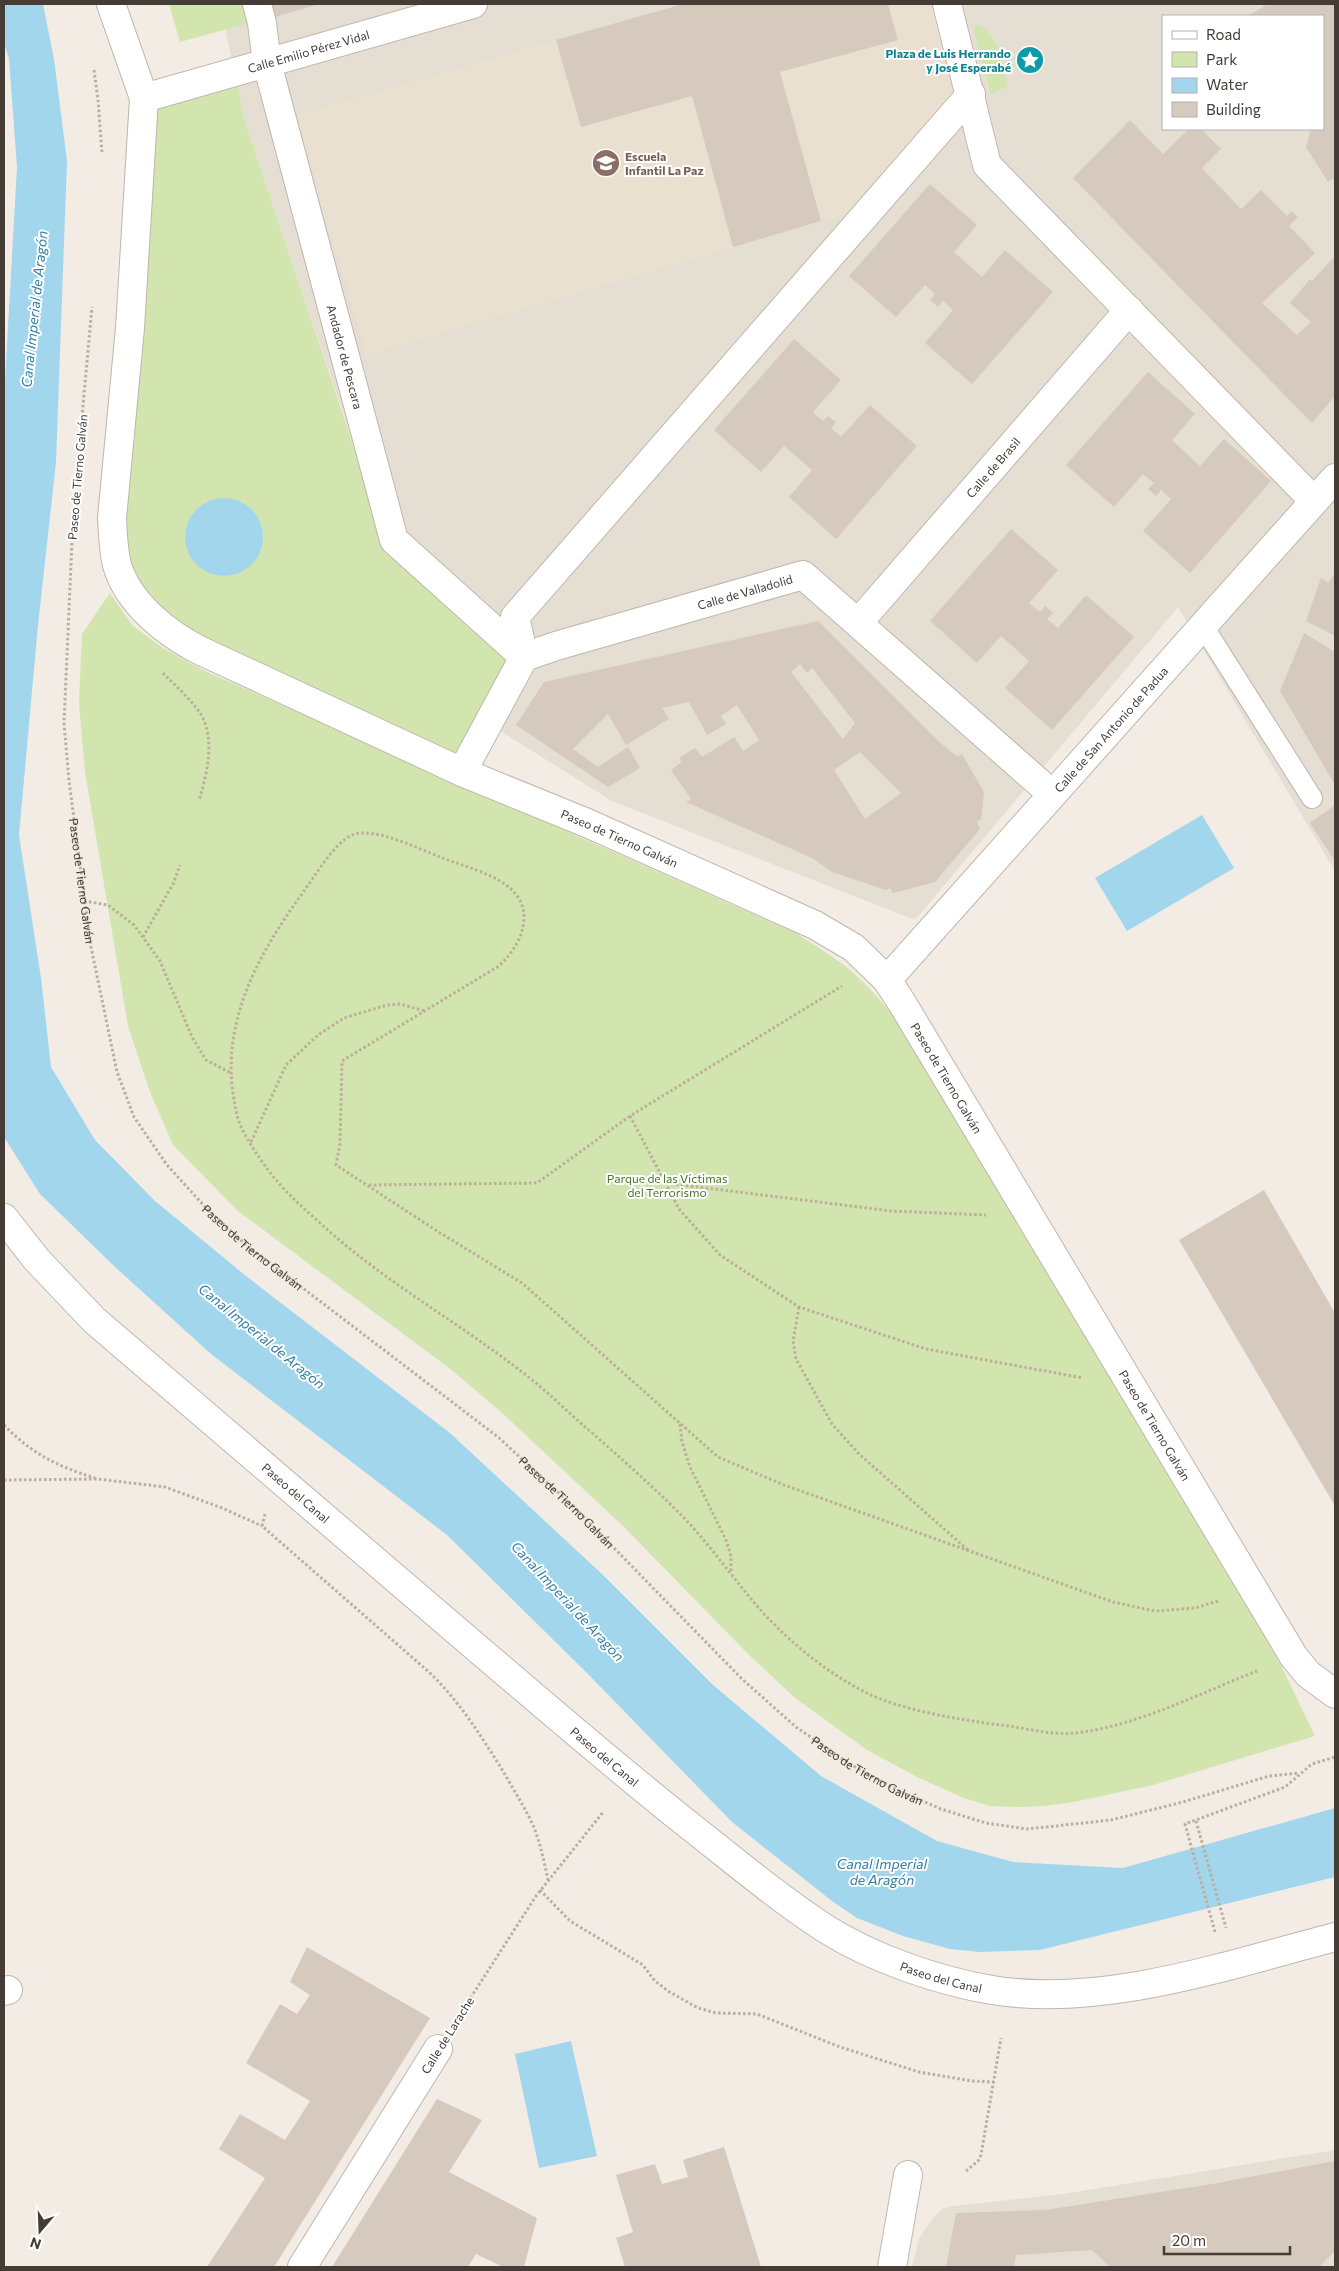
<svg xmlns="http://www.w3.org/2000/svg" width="1339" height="2271" viewBox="0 0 1339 2271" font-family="Commissioner,sans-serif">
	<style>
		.residential { fill: #e5ded3; fill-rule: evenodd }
		.education { fill: #eae0cf }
		.green { fill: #d2e5af }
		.water { fill: #a2d6ed }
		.building { fill: #d6cabe; fill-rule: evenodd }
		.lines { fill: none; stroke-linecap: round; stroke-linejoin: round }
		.lane-casing { stroke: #c0b6ab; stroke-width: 22 }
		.street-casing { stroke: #c0b6ab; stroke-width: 30 }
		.path { stroke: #bead9a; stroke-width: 3; stroke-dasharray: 2.5 2.5; stroke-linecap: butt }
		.lane { stroke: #fff; stroke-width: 20 }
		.street { stroke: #fff; stroke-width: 28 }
		.labels { text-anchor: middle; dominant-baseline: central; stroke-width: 4; stroke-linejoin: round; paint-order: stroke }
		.street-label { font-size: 12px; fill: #443c35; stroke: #fff }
		.culture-label { font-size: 12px; font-weight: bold; fill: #0d838f; stroke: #fff; text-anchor: end }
		.education-label { font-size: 12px; font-weight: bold; fill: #785e54; stroke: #fff; text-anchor: start }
		.park-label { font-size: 12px; fill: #4d732b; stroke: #fff }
		.water-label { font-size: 14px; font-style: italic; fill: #317ea3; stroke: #fff }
	</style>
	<rect width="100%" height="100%" fill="#f2ece5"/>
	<g class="residential">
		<path d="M220,4H1335V871L1178,607L915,920L612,801L478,717L388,547L244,118ZM1163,16H1323V129H1163Z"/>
		<polygon points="1335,2150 1335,2267 912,2267 919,2239 932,2219 942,2209 953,2206 1063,2194"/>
	</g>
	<polygon class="education" points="683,4 932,4 959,100 857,211 366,355 297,115"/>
	<g class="green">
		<polygon points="169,4 245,4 250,23 180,42"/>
		<path d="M977,25C997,28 1003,69 1008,86L991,94L972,26Z"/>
		<polygon points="235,72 244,118 387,547 510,657 478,717 447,766 144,610 113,543 144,98"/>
		<path d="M110,593L132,625L163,648L205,671L796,933C811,943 827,953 841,963C868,983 891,1012 911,1040L1132,1410L1279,1661L1315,1736L1153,1785L1074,1802L1044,1806L1018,1807L989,1806L964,1798L917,1777L867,1750L795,1698L748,1654L624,1527L502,1413L453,1371L238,1211L173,1145L150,1092L128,1026L85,772L79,703L82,634Z"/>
	</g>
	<g class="water">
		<polygon points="4,4 43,4 54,59 67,161 56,462 38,625 19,835 41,978 51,1067 95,1140 155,1201 246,1276 450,1433 603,1575 712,1684 821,1776 937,1841 1013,1862 1123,1868 1335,1808 1335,1877 1040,1950 980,1952 950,1949 903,1936 857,1918 832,1901 732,1822 587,1673 447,1535 211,1354 114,1266 40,1194 4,1137 4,398 17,167 9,59 4,43"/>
		<circle cx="224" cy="537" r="39"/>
		<polygon points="1202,815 1234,868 1127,931 1095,878"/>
		<polygon points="571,2041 597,2156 539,2168 515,2054"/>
	</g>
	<g class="building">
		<polygon points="268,4 319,4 272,18"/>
		<polygon points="683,4 888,4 898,40 780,72 821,221 733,247 692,96 581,127 556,40"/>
		<polygon points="1268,4 1335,4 1335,178 1328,182 1306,147 1311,129 1323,129 1323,16 1247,16"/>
		<polygon points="1130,120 1163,154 1189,129 1201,129 1221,149 1202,168 1241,209 1261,190 1287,216 1291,211 1298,217 1289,226 1315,253 1262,303 1297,335 1311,322 1290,303 1310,279 1312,281 1333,258 1335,259 1335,396 1312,423 1073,178"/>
		<polygon points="930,184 977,225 954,252 982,277 1005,250 1053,292 972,384 925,343 953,310 943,301 938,307 930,300 935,294 925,285 896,317 849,276"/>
		<polygon points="794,339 841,380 813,412 823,421 828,416 836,422 831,428 841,437 870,405 917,446 836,539 789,497 812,470 784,446 761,472 714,430"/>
		<polygon points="1148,372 1195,414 1172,440 1200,466 1224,439 1271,481 1190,573 1143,531 1171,499 1161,490 1156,496 1148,489 1154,483 1143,474 1114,507 1066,465"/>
		<polygon points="1011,529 1058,570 1029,603 1040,612 1045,606 1053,613 1047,619 1058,628 1086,595 1134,637 1052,730 1005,688 1029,661 1001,636 977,663 930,621"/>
		<polygon points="1335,573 1335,636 1306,621 1321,578 1328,583"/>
		<path d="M818,621L938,741L958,757L962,754L984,792L981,819L977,822L980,829L935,882L893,893L890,888L886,890L832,872L812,858L686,802L691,799L671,770L682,762L679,758L695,748L702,757L734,737L743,751L759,740L737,705L721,716L726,724L707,735L689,702L662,708L669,719L626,745L608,714L573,749L598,767L628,747L640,768L608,787L516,725L544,682ZM800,664L807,673L812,668L855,723L843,739L791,672ZM860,752L901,793L865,819L834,770Z"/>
		<polygon points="1304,633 1335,652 1335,785 1280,691"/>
		<polygon points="1335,805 1335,861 1310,823"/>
		<polygon points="1264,1190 1335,1313 1335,1506 1179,1240"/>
		<polygon points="307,1947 430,2018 274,2267 207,2267 265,2178 219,2149 240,2114 285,2140 310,2101 246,2063 280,2004 297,2014 310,1995 290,1982"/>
		<polygon points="437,2099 482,2120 449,2172 537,2218 524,2267 503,2267 476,2254 468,2267 332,2267"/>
		<polygon points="724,2147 761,2267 625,2267 616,2238 633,2232 616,2175 655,2164 662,2184 688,2177 683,2160"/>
		<polygon points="1335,2161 1335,2251 1319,2267 1110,2267 1092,2250 1016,2255 1014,2267 946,2267 956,2213 1045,2210 1212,2184"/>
	</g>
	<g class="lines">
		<defs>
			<polyline id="lane" points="1203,626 1312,798"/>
			<g id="street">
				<path id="s2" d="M111,4L144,98L130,328L112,518C113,534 113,549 117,565C128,603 166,633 199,650L462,772L587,823L815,925L854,948L887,980L902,1003L1294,1657L1308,1674L1335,1694"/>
				<path id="s3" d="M257,4L262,23L267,63L394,540L524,657"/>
				<polyline points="947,4 987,165 1314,501"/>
				<path id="s4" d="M144,98L473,4"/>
				<path id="s5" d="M858,623L1129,310"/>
				<polyline points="524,657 515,617 971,94"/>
				<path id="s6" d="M462,772L524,657L556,646L803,575L1052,794"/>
				<path id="s7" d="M887,980L1335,478"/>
				<path id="s8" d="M4,1218L37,1260L94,1320C222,1429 350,1539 478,1649C550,1710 621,1772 695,1830C738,1864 780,1899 826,1929C872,1958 938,1981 992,1990C1103,2008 1228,1965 1335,1937"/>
				<polyline points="4,1991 8,1990"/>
				<polyline points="302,2267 438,2049"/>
				<polyline points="892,2267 908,2175"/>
			</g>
		</defs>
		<use href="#lane" class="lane-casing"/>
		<use href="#street" class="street-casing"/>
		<g class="path">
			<polyline points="94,70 98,100 102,153"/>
			<polyline points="76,482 92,307"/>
			<path id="s1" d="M73,518L64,723L69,781L91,947L117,1072L134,1117L167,1165L207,1209L245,1244L498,1437L575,1508L742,1679L796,1727L850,1764L899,1791L941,1809L986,1823L1027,1829L1111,1820L1183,1802L1269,1776L1299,1773"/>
			<path d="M163,673C175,685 188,697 198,710C217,736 207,773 199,801"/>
			<polyline points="84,901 108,905 134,925 160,961 192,1037 206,1060 231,1073"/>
			<polyline points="143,937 173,884 180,865"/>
			<polyline points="630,1116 679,1209 720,1255 799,1307 926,1349 1083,1378"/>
			<polyline points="251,1142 286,1065 318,1035 344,1018 387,1005 400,1004 425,1011"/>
			<polyline points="666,1183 891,1211 986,1215"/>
			<polyline points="369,1185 537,1183 630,1116 842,986"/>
			<polyline points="799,1307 793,1341 796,1359 832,1424 859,1454 968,1550"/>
			<polyline points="680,1424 682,1442 690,1467 726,1540 731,1556 731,1573"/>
			<path d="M4,1425C32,1454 57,1466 95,1478"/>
			<polyline points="4,1480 98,1479 165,1487 222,1508 262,1526"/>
			<path d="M265,1514L262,1526L430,1673C460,1702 481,1736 503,1771C513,1789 524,1806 533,1825C540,1842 544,1861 548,1880"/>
			<path d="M1218,1601L1195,1608L1155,1611L1113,1602L784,1485L718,1457L522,1283L437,1231L336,1165L340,1144L342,1061L499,966C513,952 523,938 524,918C525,879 469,869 440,857C419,849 374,826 352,835C335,842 315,876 304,891C262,949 225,1012 232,1086C234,1099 235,1110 239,1122C246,1139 258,1156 268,1170C283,1190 301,1206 320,1223C386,1284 466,1326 536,1383C555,1399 572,1416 591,1432C624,1461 656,1489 686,1520C712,1548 733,1578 757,1606C788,1641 824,1671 865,1692C899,1710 962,1720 1000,1725C1029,1728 1053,1737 1083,1732C1140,1724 1203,1692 1257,1671"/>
			<polyline points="1196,1821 1226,1928"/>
			<polyline points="540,1890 570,1921 643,1965 655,1981 668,1991 698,2008 716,2013 757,2014 840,2047 919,2072 972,2081 994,2082"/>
			<polyline points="1215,1932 1185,1824 1285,1787 1312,1764 1335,1757"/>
			<polyline points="457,2019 536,1896 604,1811"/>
			<polyline points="966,2171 978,2161 981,2155 1001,2038"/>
		</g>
		<use href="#lane" class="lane"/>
		<use href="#street" class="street"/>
	</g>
	<defs>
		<symbol id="sight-disc" viewBox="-11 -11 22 22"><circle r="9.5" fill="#0f9aa8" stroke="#fff"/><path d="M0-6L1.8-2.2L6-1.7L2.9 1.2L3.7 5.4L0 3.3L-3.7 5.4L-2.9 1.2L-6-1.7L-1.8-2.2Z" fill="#fff"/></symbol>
		<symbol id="school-disc" viewBox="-11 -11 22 22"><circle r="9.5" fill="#8d6e63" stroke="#fff"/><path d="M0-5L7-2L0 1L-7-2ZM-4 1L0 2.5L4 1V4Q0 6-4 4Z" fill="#fff"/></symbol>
	</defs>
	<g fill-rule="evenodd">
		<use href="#sight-disc" x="1014" y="44" width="32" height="32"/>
		<use href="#school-disc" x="590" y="147" width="32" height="32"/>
	</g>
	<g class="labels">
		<g class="street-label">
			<text stroke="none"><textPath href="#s4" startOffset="171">Calle Emilio Pérez Vidal</textPath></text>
			<text stroke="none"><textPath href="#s3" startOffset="364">Andador de Pescara</textPath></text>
			<text stroke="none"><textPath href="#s5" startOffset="206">Calle de Brasil</textPath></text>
			<text transform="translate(77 477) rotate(-85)">Paseo de Tierno Galván</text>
			<text stroke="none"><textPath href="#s6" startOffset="361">Calle de Valladolid</textPath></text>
			<text stroke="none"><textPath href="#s7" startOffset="336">Calle de San Antonio de Padua</textPath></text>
			<text stroke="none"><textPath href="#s2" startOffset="1150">Paseo de Tierno Galván</textPath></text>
			<text stroke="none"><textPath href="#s1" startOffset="364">Paseo de Tierno Galván</textPath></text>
			<text stroke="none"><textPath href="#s2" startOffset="1570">Paseo de Tierno Galván</textPath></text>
			<text stroke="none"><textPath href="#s1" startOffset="784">Paseo de Tierno Galván</textPath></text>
			<text stroke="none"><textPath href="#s2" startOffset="1975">Paseo de Tierno Galván</textPath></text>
			<text stroke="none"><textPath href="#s8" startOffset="402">Paseo del Canal</textPath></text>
			<text stroke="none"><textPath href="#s1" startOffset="1189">Paseo de Tierno Galván</textPath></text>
			<text stroke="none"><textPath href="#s8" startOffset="808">Paseo del Canal</textPath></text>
			<text stroke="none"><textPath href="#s1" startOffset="1594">Paseo de Tierno Galván</textPath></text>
			<text stroke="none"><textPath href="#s8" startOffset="1214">Paseo del Canal</textPath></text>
			<text transform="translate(447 2035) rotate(-58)">Calle de Larache</text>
		</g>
		<g class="culture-label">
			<text x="1011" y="53">Plaza de Luis Herrando<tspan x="1011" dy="14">y José Esperabé</tspan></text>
		</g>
		<g class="education-label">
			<text x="625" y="156">Escuela<tspan x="625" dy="14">Infantil La Paz</tspan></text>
		</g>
		<g class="park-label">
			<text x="667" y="1178">Parque de las Víctimas<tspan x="667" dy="14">del Terrorismo</tspan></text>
		</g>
		<g class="water-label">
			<text transform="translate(34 309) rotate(-84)">Canal Imperial de Aragón</text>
			<text transform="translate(262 1336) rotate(39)">Canal Imperial de Aragón</text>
			<text transform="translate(568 1601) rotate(47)">Canal Imperial de Aragón</text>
			<text x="882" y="1863">Canal Imperial<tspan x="882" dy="16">de Aragón</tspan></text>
		</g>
	</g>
	<rect width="1339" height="2271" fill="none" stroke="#443c35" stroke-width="10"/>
	<rect x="1162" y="15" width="162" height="115" fill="#ffffff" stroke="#b4b1ae"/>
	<rect x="1172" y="31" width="25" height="8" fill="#ffffff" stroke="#b4b1ae"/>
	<text x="1206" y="40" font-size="15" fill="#443c35">Road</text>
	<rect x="1172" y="52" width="25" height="15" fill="#d2e5af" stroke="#b4b1ae"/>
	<text x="1206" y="65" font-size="15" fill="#443c35">Park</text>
	<rect x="1172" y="78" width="25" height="15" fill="#a2d6ed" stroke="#b4b1ae"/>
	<text x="1206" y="90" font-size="15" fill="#443c35">Water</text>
	<rect x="1172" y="102" width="25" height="15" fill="#d6cabe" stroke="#b4b1ae"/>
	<text x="1206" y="115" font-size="15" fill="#443c35">Building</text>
	<g transform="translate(40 2231) rotate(199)" stroke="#ffffff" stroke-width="4" paint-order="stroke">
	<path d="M0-4L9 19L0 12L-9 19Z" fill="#443c35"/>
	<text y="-8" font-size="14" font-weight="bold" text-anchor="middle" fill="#443c35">N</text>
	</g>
	<path d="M1164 2246v8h126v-8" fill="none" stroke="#443c35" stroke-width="2.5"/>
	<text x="1172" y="2246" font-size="15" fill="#443c35" stroke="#ffffff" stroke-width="4" paint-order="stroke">20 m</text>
</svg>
